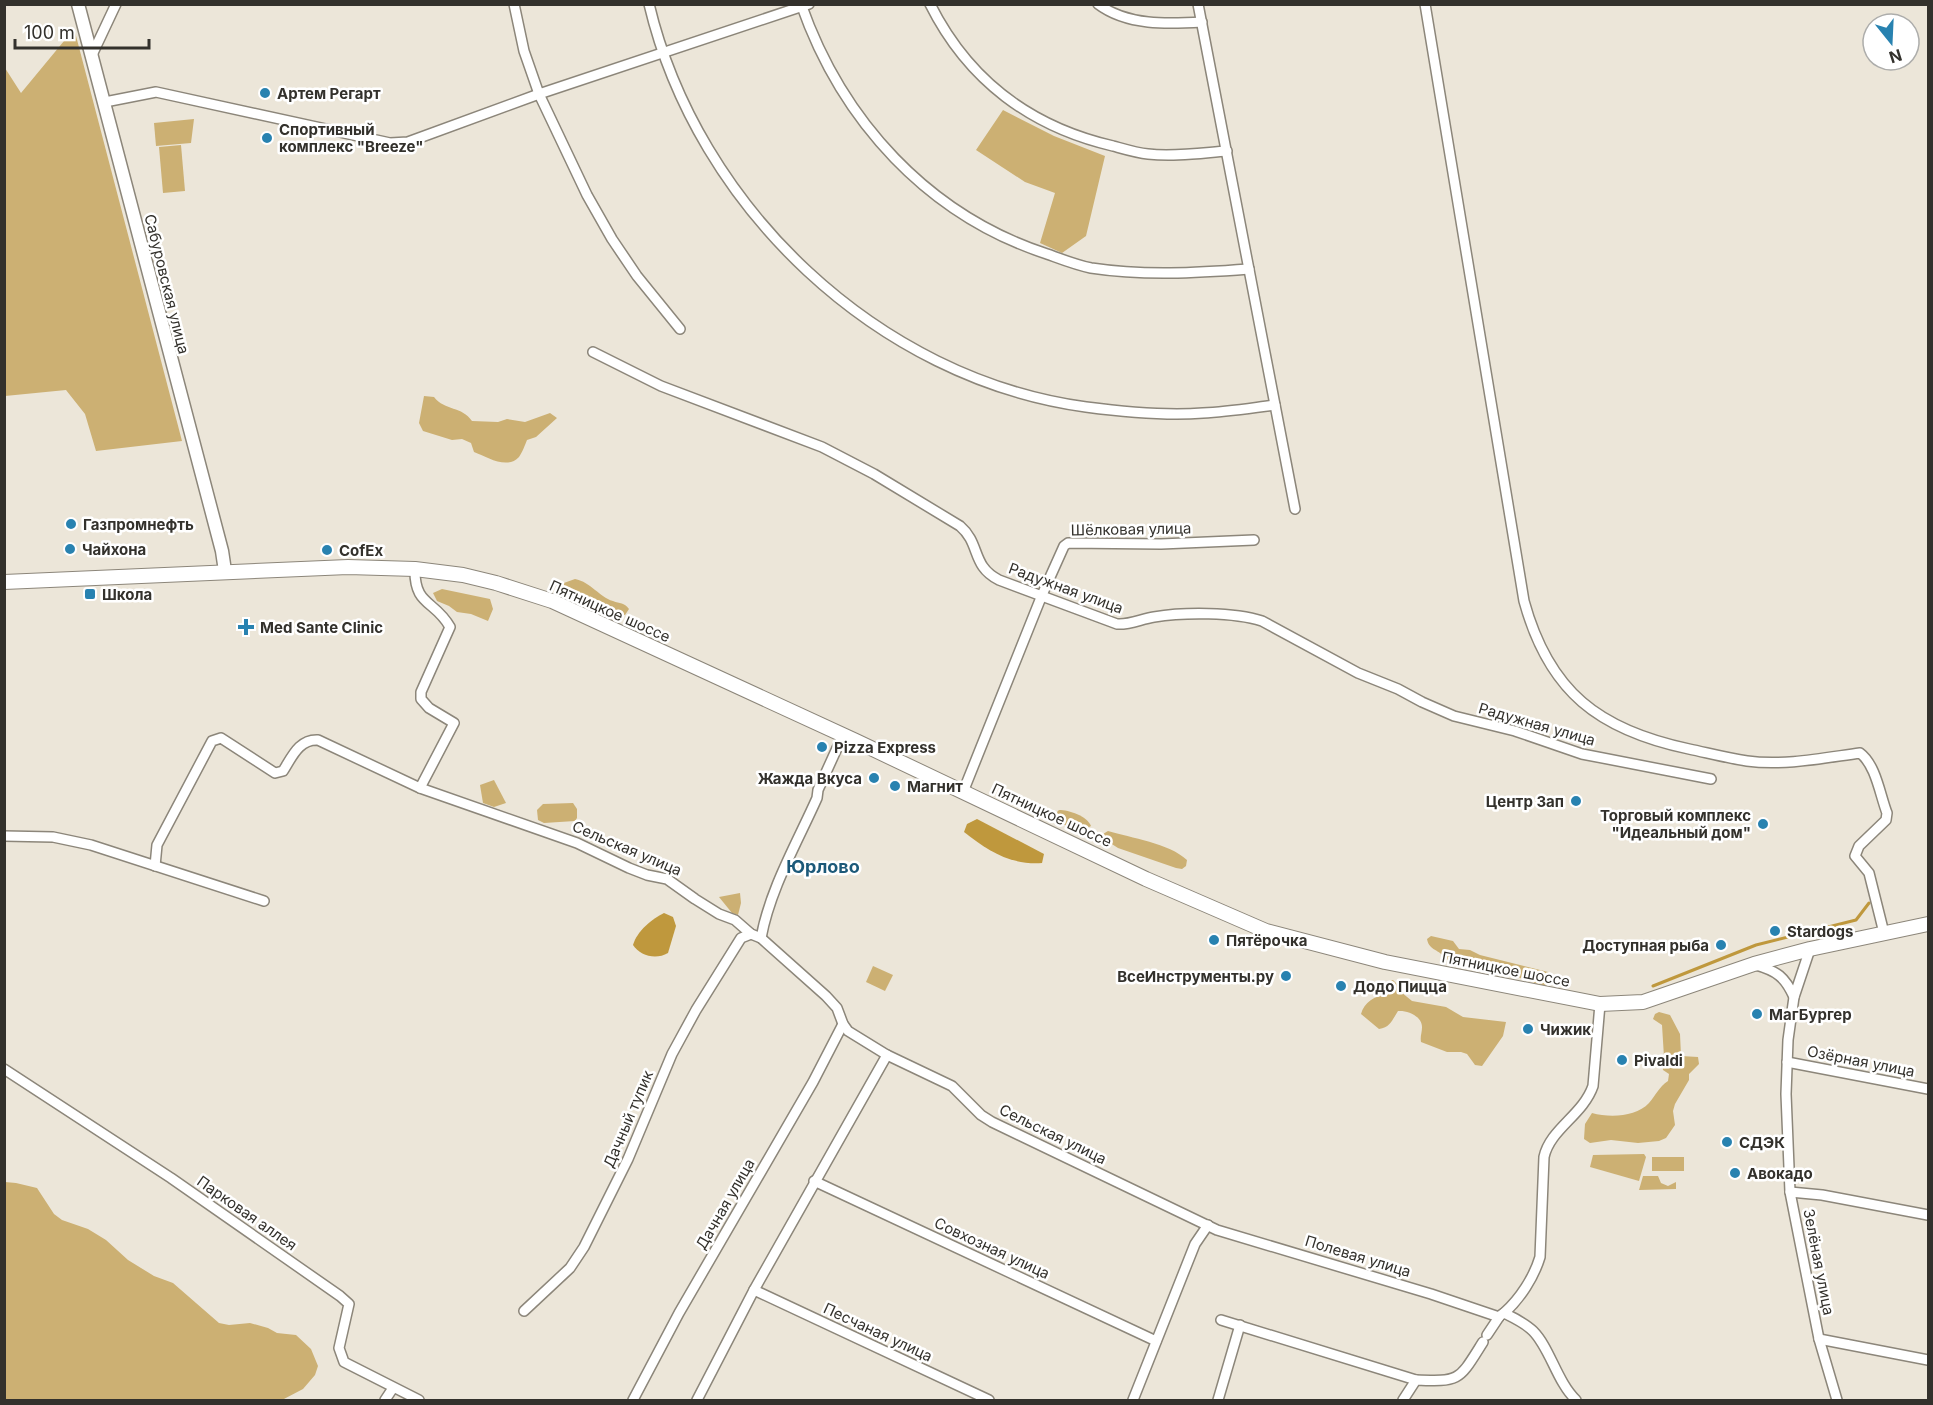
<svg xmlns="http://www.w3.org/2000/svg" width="1933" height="1405" viewBox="0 0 1933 1405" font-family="Inter,sans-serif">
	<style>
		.green { fill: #ccb073 }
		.water { fill: #bf983d }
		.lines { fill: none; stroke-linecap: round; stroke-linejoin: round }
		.stream { stroke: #bf983d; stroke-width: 3 }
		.street-casing { stroke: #8c867a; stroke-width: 12 }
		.secondary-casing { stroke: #8c867a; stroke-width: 15 }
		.primary-casing { stroke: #8c867a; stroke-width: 16 }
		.street { stroke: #fff; stroke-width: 9 }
		.secondary { stroke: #fff; stroke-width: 12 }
		.primary { stroke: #fff; stroke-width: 14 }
		.poi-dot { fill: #2882b0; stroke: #fff; stroke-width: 2 }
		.labels { text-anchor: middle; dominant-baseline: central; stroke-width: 5; stroke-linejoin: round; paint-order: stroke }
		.poi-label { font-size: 15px; font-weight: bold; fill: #33312c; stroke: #fff; text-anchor: start }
		.street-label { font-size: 15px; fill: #33312c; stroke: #fff }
		.quarter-label { font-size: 18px; font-weight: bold; fill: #1c5979; stroke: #fff }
	</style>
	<rect width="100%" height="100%" fill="#ece6d9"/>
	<g class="green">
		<polygon points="75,32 182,441 96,451 85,414 66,390 5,396 5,68 21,93 64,41"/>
		<polygon points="1003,110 1054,136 1105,156 1086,236 1062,253 1040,243 1055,193 1025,182 976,150"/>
		<polygon points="194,119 191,143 156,146 154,123"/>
		<polygon points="181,145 185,191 163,193 159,147"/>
		<path d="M424,396L434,397C445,411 462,406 472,421L498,422L507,419L525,422L550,413L557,418L536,437L527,440C525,445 522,453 519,457C507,470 487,457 474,452L471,443L462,439L452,440L423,431L419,423Z"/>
		<path d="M575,579C591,582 599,597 613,601C620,604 624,602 629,609L625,615C609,615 567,603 559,588L561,584Z"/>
		<polygon points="442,589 490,599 493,609 488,621 471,614 457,612 449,606 437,601 433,593"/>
		<polygon points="494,780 506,803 494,807 483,803 480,785"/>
		<polygon points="573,803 577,809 577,818 575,821 544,823 538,820 537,810 543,804"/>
		<path d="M1059,810C1069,810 1087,816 1091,826L1082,831L1062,824L1055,819V814Z"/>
		<path d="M1108,831C1131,838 1169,843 1187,860L1186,866L1182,869L1176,868L1118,848L1104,839L1103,834Z"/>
		<polygon points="740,893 741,903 738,915 732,913 719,897"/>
		<path d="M1431,936L1453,941L1459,949L1470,950L1480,955L1548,972L1553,977L1551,984L1545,986L1524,980L1515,975L1472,967L1445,959C1440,949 1429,951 1427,939Z"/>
		<polygon points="873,966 893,975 885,991 866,982"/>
		<path d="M1393,980L1398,985L1401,992L1412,1001L1446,1007L1463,1017L1506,1022L1503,1036L1482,1066L1475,1065L1467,1054L1461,1052H1447L1421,1042C1420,1036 1422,1033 1422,1027C1422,1016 1407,1010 1398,1011C1392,1020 1391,1027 1379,1029L1361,1014C1364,1002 1377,994 1388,995L1390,988L1386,983Z"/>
		<path d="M1659,1012L1670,1015L1680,1034L1681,1056L1698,1057L1699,1064L1689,1074V1080L1675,1104L1673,1111L1675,1125L1666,1138L1659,1141L1638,1143L1611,1140L1590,1143L1584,1139L1585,1124L1592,1113C1610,1118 1636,1117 1649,1103C1656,1095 1659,1087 1668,1081L1669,1074L1663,1070L1662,1064L1664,1057L1662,1025L1653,1019L1655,1014Z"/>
		<polygon points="1644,1154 1646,1157 1639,1181 1590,1167 1593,1155"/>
		<rect x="1652" y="1157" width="32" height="14"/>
		<polygon points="1643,1176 1658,1176 1661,1183 1668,1186 1676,1182 1676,1189 1639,1190"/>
		<polygon points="5,1182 16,1183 37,1188 54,1214 62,1220 88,1229 106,1240 128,1260 154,1276 173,1283 219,1323 229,1325 250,1323 268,1328 277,1333 296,1335 311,1349 318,1366 315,1375 303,1389 282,1400 5,1400"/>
	</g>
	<g class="water">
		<path d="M977,819L1044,854L1042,863C1010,865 988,851 964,832L967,824Z"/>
		<path d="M664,913L673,917L676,926L668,953C656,960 640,956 633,945C637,931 652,919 664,913Z"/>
	</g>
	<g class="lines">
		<polyline class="stream" points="1653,986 1756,945 1856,920 1869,903"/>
		<defs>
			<g id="street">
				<polyline points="514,4 524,51 539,94 587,195 612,239 637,276 680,329"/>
				<path d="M649,4C697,207 878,379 1086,407C1124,412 1165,416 1203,413C1227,412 1251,408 1275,405"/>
				<path d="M801,4C842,121 928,215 1047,254C1061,259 1076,265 1091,268C1144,276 1196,273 1249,269"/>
				<path d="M930,4C968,80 1031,127 1113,146C1124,149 1137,153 1148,154C1174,157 1201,153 1227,151"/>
				<path d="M1098,4C1127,26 1168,24 1202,22"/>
				<polyline points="1198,4 1295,509"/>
				<path d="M1425,4L1524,601C1549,692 1599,730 1689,749C1708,753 1727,758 1747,761C1784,766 1823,758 1860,753C1876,765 1880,795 1887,813L1886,820L1859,846L1855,856L1869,873L1884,933"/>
				<polyline points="92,55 116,4"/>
				<polyline points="105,102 156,92 390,143 408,142 539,94 809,4"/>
				<path d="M593,352L661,386L822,447L874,474L960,526C981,544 971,566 999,580L1117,624C1130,625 1141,619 1154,617C1184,612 1234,612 1262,621L1358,673L1398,689L1422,702L1454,716L1515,731L1582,754L1711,779"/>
				<path d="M415,569C414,606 435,600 450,627L421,692V699L429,708L454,723L420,788"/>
				<polyline points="963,792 1042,595 1064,546 1068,543 1161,544 1254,540"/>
				<polyline points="4,836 53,837 91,845 264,901"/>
				<path d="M155,866L157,845L212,741L221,738L275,773L283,771C292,757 299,739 318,740L420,788L577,843L629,868L647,875L667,879L695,899L719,914L735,920L751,934L761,938L826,996L837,1008L843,1024L848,1031L887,1055L952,1086L981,1115L992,1122L1217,1230L1431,1294L1499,1317"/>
				<path d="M761,938C770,889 797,843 817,798L818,790L843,735"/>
				<polyline points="1810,949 1794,997 1788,1040 1786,1094 1790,1192 1819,1339 1837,1400"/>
				<path d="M1756,965C1777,971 1785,977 1794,997"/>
				<polyline points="1787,1062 1928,1089"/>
				<polyline points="4,1069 171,1178 340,1296 349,1304 339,1348 344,1362 419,1400"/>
				<polyline points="814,1181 1156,1341"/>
				<polyline points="1790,1192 1822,1195 1928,1215"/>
				<polyline points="754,1290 989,1400"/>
				<polyline points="524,1311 570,1268 584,1247 628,1159 672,1054 696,1010 741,938 751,934"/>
				<path d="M1504,1313C1520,1299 1534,1277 1540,1257L1544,1157C1550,1129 1583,1115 1593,1086L1600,1004"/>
				<path d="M1501,1315L1504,1313C1514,1318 1525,1323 1533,1331C1550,1348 1557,1382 1576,1400"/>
				<polyline points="1221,1320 1416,1380"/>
				<polyline points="1487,1335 1499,1317"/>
				<polyline points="1819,1339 1928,1360"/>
				<polyline points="385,1400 393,1388"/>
				<polyline points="633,1400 679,1313 813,1082 843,1024"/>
				<polyline points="697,1400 754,1290 887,1055"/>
				<polyline points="1133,1400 1195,1244 1208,1225"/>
				<polyline points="1218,1400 1240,1325"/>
				<path d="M1403,1400L1416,1380C1461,1382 1459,1380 1483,1342"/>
			</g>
			<polyline id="secondary" points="78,4 222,551 225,571"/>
			<polyline id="primary" points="4,582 348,567 415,569 463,575 496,583 552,601 856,741 1146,879 1266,931 1385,962 1600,1004 1643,1002 1754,964 1810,949 1928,924"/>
		</defs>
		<use href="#street" class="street-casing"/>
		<use href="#secondary" class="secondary-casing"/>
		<use href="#primary" class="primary-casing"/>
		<use href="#street" class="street"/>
		<use href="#secondary" class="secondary"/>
		<use href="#primary" class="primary"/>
	</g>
	<g class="poi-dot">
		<circle cx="265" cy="93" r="6"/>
		<circle cx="267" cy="138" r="6"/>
		<circle cx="71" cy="524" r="6"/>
		<circle cx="70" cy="549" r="6"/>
		<circle cx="327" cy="550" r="6"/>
		<rect x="84" y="588" width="12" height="12" rx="3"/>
		<path d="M243 618h6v6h6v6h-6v6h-6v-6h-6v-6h6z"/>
		<circle cx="822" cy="747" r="6"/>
		<circle cx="874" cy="778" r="6"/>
		<circle cx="895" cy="786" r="6"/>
		<circle cx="1576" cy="801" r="6"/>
		<circle cx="1763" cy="824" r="6"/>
		<circle cx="1775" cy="931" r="6"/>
		<circle cx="1214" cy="940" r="6"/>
		<circle cx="1721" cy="945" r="6"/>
		<circle cx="1286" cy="976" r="6"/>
		<circle cx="1341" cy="986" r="6"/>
		<circle cx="1757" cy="1014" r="6"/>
		<circle cx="1528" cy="1029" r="6"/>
		<circle cx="1622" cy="1060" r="6"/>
		<circle cx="1727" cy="1142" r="6"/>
		<circle cx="1735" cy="1173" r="6"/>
	</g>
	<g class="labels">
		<g class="poi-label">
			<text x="277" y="93">Артем Регарт</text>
			<text x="279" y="129">Спортивный<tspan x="279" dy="17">комплекс "Breeze"</tspan></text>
			<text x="83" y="524">Газпромнефть</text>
			<text x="82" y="549">Чайхона</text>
			<text x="339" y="550">CofEx</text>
			<text x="102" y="594">Школа</text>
			<text x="260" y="627">Med Sante Clinic</text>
			<text x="834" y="747">Pizza Express</text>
			<text x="862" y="778" text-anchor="end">Жажда Вкуса</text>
			<text x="907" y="786">Магнит</text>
			<text x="1564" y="801" text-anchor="end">Центр Зап</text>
			<text x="1751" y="815" text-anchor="end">Торговый комплекс<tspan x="1751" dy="17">"Идеальный дом"</tspan></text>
			<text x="1787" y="931">Stardogs</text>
			<text x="1226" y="940">Пятёрочка</text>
			<text x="1709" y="945" text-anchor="end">Доступная рыба</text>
			<text x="1274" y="976" text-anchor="end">ВсеИнструменты.ру</text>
			<text x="1353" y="986">Додо Пицца</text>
			<text x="1769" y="1014">МагБургер</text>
			<text x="1540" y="1029">Чижик</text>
			<text x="1634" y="1060">Pivaldi</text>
			<text x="1739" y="1142">СДЭК</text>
			<text x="1747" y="1173">Авокадо</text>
		</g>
		<g class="street-label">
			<text transform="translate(167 284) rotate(76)">Сабуровская улица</text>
			<text transform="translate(1131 529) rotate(-1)">Шёлковая улица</text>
			<text transform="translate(1066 588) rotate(20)">Радужная улица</text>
			<text transform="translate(610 611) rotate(24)">Пятницкое шоссе</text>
			<text transform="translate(1537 724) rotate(16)">Радужная улица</text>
			<text transform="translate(1052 815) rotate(25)">Пятницкое шоссе</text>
			<text transform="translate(627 848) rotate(23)">Сельская улица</text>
			<text transform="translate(1506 969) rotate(11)">Пятницкое шоссе</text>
			<text transform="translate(1861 1061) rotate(11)">Озёрная улица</text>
			<text transform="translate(628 1119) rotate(-67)">Дачный тупик</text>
			<text transform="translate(1053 1134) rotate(26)">Сельская улица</text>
			<text transform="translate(725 1204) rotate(-60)">Дачная улица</text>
			<text transform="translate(247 1213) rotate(35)">Парковая аллея</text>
			<text transform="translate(992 1248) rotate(25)">Совхозная улица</text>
			<text transform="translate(1358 1256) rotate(17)">Полевая улица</text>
			<text transform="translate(1819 1262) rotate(79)">Зелёная улица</text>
			<text transform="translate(878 1332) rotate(25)">Песчаная улица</text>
		</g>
		<g class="quarter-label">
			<text x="823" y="866">Юрлово</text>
		</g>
	</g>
	<rect width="1933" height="1405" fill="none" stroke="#33312c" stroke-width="12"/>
	<g transform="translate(1891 42) rotate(162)"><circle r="28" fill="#ffffff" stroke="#adadab" stroke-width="1.5"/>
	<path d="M0-4.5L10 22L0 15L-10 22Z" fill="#2882b0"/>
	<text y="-9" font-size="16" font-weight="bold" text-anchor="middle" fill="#33312c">N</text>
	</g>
	<path d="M15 39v9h134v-9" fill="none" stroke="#33312c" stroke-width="3"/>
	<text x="24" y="39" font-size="18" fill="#33312c" stroke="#ffffff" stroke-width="4.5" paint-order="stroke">100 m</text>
</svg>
